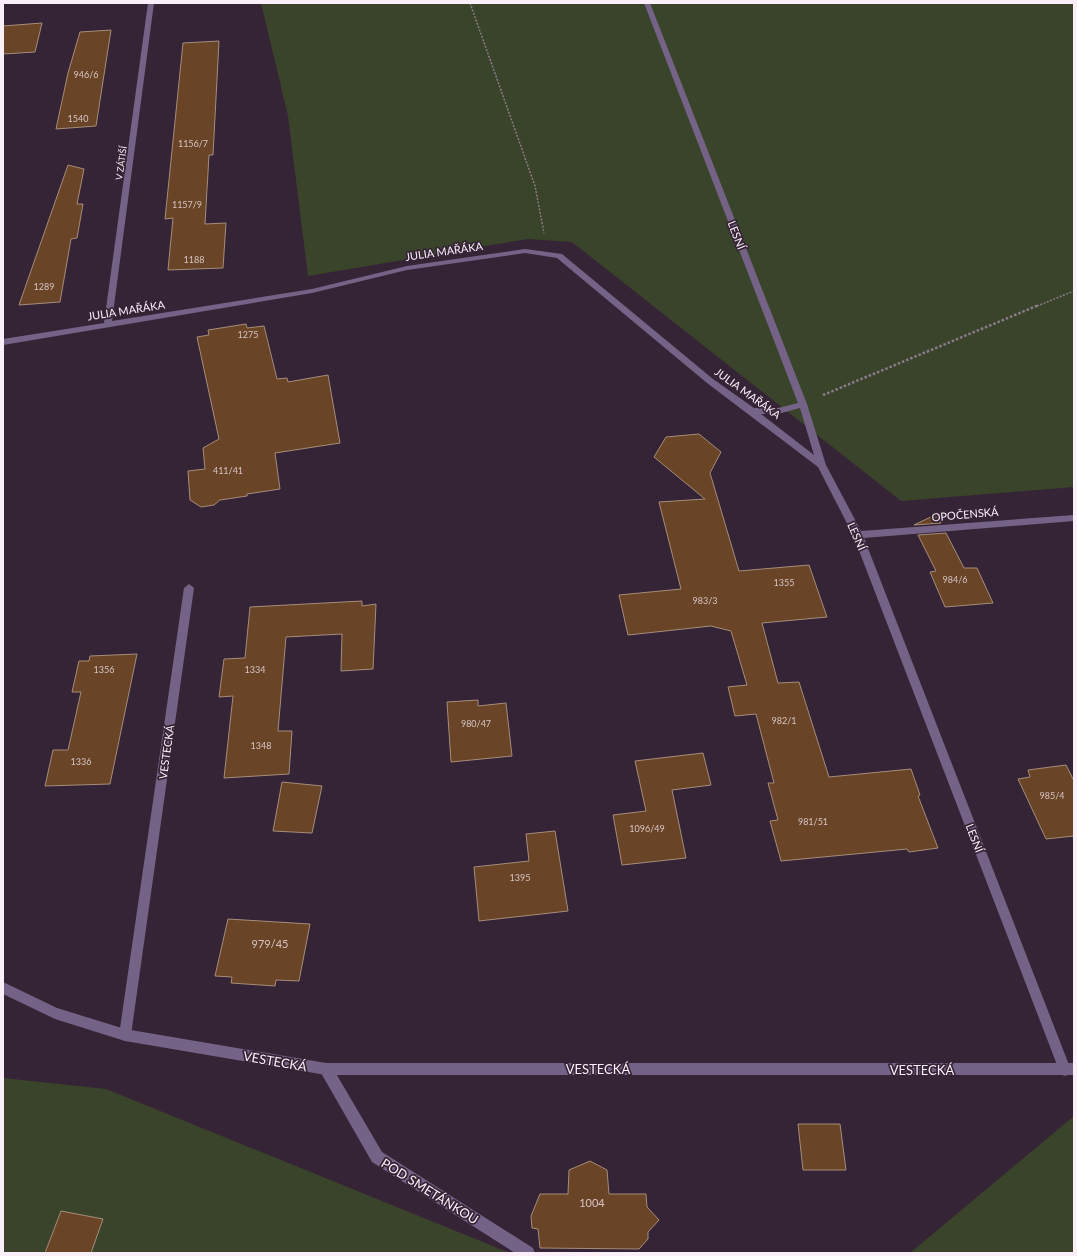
<svg xmlns="http://www.w3.org/2000/svg" width="1077" height="1256" viewBox="0 0 1077 1256" font-family="Lato,sans-serif">
	<style>
		.green { fill: #3a442a }
		.building { fill: #694426; stroke: #a68d7b }
		.lines { fill: none; stroke-linecap: round; stroke-linejoin: round }
		.path-far1 { stroke: #8a7c8a; stroke-width: 1.5; stroke-dasharray: 2 1.5; stroke-linecap: butt }
		.path { stroke: #8a7c8a; stroke-width: 2.5; stroke-dasharray: 2.5 2; stroke-linecap: butt }
		.minor { fill: #746386; fill-rule: evenodd }
		.tertiary { fill: #746386; fill-rule: evenodd }
		.labels { text-anchor: middle; dominant-baseline: central; stroke-width: 3.5; stroke-linejoin: round; paint-order: stroke }
		.number-label { font-size: 9px; fill: #d6c4c5 }
		.far-street-label { font-size: 9px; fill: #fbeffa; stroke: #352435 }
		.street-label { font-size: 11px; fill: #fbeffa; stroke: #352435 }
		.near-number-label { font-size: 11px; fill: #d6c4c5 }
		.near-street-label { font-size: 13px; fill: #fbeffa; stroke: #352435 }
	</style>
	<rect width="100%" height="100%" fill="#352435"/>
	<g class="green">
		<polygon points="261,3 1074,3 1074,487 901,501 572,242 528,239 308,276 288,116"/>
		<polygon points="3,1078 106,1089 510,1253 3,1253"/>
		<polygon points="1074,1116 1074,1253 910,1253"/>
	</g>
	<g class="building">
		<polygon points="42,23 35,52 3,54 3,26"/>
		<polygon points="111,30 96,126 56,129 68,73 80,32"/>
		<polygon points="219,41 213,155 209,155 205,224 226,223 223,268 168,270 173,218 165,219 183,43"/>
		<polygon points="68,165 84,169 77,204 83,204 77,238 71,239 60,302 19,305"/>
		<polygon points="246,324 247,328 264,326 277,379 287,378 288,382 328,375 340,443 275,453 280,489 247,494 247,496 220,500 214,505 201,507 190,500 188,471 205,469 203,448 219,439 197,337 209,335 208,330"/>
		<polygon points="699,434 721,452 710,473 739,571 809,565 827,617 762,623 778,683 799,682 829,777 911,769 920,795 918,796 938,848 909,852 907,849 781,861 770,821 778,820 768,783 774,783 756,714 735,716 728,687 747,685 731,631 711,626 628,635 619,595 681,589 659,502 705,499 654,457 666,437"/>
		<polygon points="937,514 941,523 914,525"/>
		<polygon points="946,533 964,568 977,568 993,603 945,607 930,572 936,571 918,535"/>
		<polygon points="362,601 362,606 376,604 373,669 341,671 342,634 286,637 278,731 292,731 289,774 224,778 233,696 219,697 224,659 245,658 250,607"/>
		<polygon points="137,654 110,784 45,786 53,750 68,750 81,692 72,692 79,661 89,661 90,656"/>
		<polygon points="478,700 478,706 506,703 512,756 451,762 447,702"/>
		<polygon points="703,753 711,785 672,790 686,858 622,865 613,815 646,811 635,761"/>
		<polygon points="1066,765 1074,781 1074,836 1046,839 1018,779 1030,777 1028,770"/>
		<polygon points="282,782 322,786 312,833 273,831"/>
		<polygon points="555,831 568,911 479,921 474,867 529,861 526,834"/>
		<polygon points="228,919 310,924 299,981 276,980 275,986 231,983 232,977 215,976"/>
		<polygon points="798,1124 840,1124 846,1170 803,1170"/>
		<polygon points="590,1161 607,1170 609,1194 646,1194 647,1207 659,1220 648,1232 648,1239 639,1249 540,1248 538,1229 532,1228 531,1216 540,1194 568,1194 569,1170"/>
		<polygon points="61,1211 103,1219 91,1253 45,1253"/>
	</g>
	<g class="lines">
		<g class="path-far1">
			<polyline points="470,3 535,186 544,233"/>
			<polyline points="1037,306 1074,291"/>
		</g>
		<polyline class="path" points="823,395 1039,305"/>
		<g class="minor">
			<path d="M148,3H154L112,321L312,289L407,266L525,249L562,254L713,379L754,408H778L798,403L644,3H650L807,404L826,465L861,531L1074,515V521L864,538L1071,1070L1070,1074L1065,1076L1060,1074L1059,1070L853,535L818,467L707,383L557,258L525,253L407,270L312,293L3,345V339L104,323ZM800,408L814,455L761,414H778Z"/>
			<polygon points="189,584 194,588 131,1035 129,1039 125,1041 121,1039 119,1035 184,588"/>
			<polygon points="326,1063 331,1065 382,1152 533,1248 535,1253 515,1253 372,1162 321,1073 320,1069 321,1065"/>
		</g>
		<polygon class="tertiary" points="3,982 57,1008 125,1029 326,1063 1074,1063 1074,1075 326,1075 125,1041 55,1019 3,994"/>
	</g>
	<g class="labels">
		<g class="number-label">
			<text x="86" y="74">946/6</text>
			<text x="78" y="118">1540</text>
			<text x="193" y="143">1156/7</text>
			<text x="187" y="204">1157/9</text>
			<text x="194" y="259">1188</text>
			<text x="44" y="286">1289</text>
			<text x="248" y="334">1275</text>
			<text x="228" y="470">411/41</text>
			<text x="955" y="579">984/6</text>
			<text x="784" y="582">1355</text>
			<text x="705" y="600">983/3</text>
			<text x="104" y="669">1356</text>
			<text x="255" y="669">1334</text>
			<text x="784" y="720">982/1</text>
			<text x="476" y="723">980/47</text>
			<text x="261" y="745">1348</text>
			<text x="81" y="761">1336</text>
			<text x="1052" y="795">985/4</text>
			<text x="813" y="821">981/51</text>
			<text x="647" y="828">1096/49</text>
			<text x="520" y="877">1395</text>
		</g>
		<g class="far-street-label">
			<text transform="translate(121 163) rotate(-82)">V ZÁTIŠÍ</text>
		</g>
		<g class="street-label">
			<text transform="translate(737 235) rotate(69)">LESNÍ</text>
			<text transform="translate(444 251) rotate(-8)">JULIA MAŘÁKA</text>
			<text transform="translate(126 310) rotate(-9)">JULIA MAŘÁKA</text>
			<text transform="translate(748 393) rotate(36)">JULIA MAŘÁKA</text>
			<text transform="translate(965 514) rotate(-5)">OPOČENSKÁ</text>
			<text transform="translate(857 536) rotate(66)">LESNÍ</text>
			<text transform="translate(166 752) rotate(-82)">VESTECKÁ</text>
			<text transform="translate(975 838) rotate(69)">LESNÍ</text>
		</g>
		<g class="near-number-label">
			<text x="270" y="943">979/45</text>
			<text x="592" y="1202">1004</text>
		</g>
		<g class="near-street-label">
			<text transform="translate(275 1061) rotate(10)">VESTECKÁ</text>
			<text x="598" y="1069">VESTECKÁ</text>
			<text x="922" y="1070">VESTECKÁ</text>
			<text transform="translate(430 1191) rotate(32)">POD SMETÁNKOU</text>
		</g>
	</g>
	<rect width="1077" height="1256" fill="none" stroke="#fbeffa" stroke-width="8"/>
</svg>
